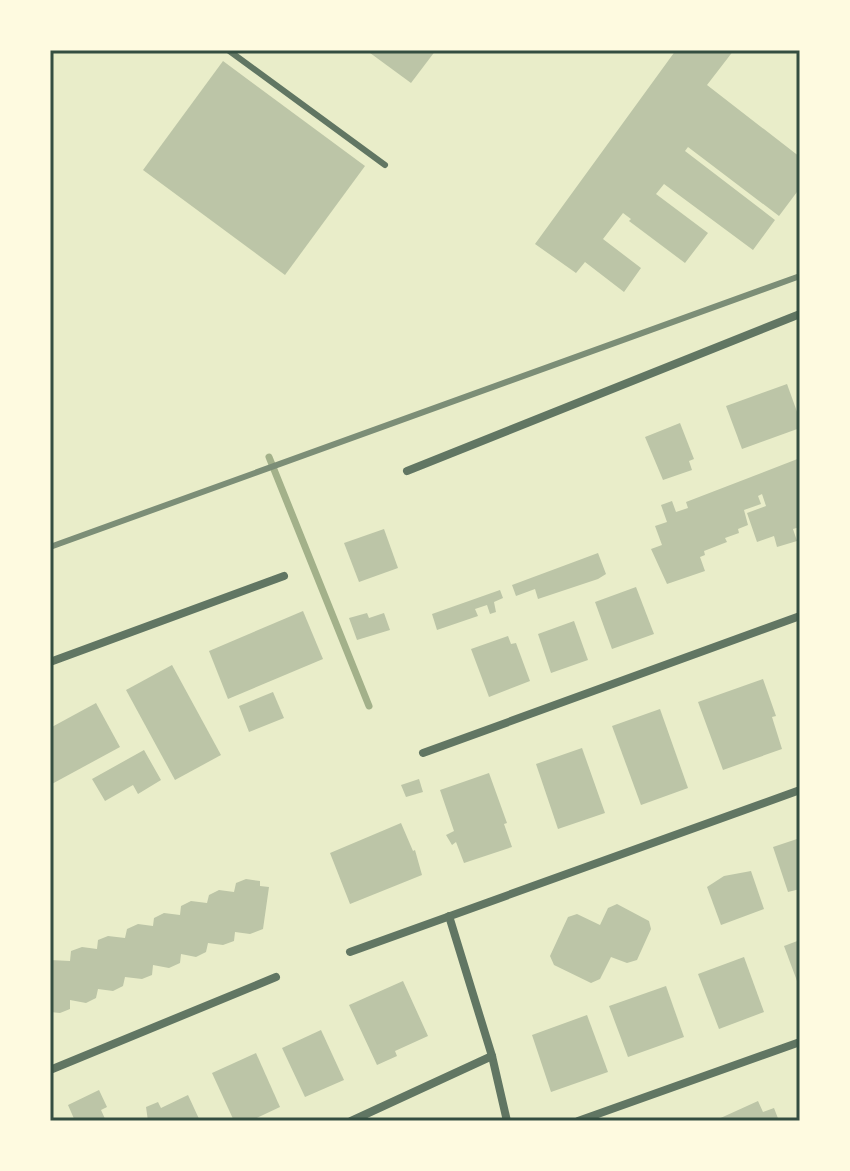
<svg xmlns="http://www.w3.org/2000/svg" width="850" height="1171" viewBox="0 0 850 1171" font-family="Manrope,sans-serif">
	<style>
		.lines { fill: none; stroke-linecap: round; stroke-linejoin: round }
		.stream { stroke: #a3b18a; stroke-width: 7 }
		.building { fill: #bcc5a7 }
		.service { stroke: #617663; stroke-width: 6 }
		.minor { stroke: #617663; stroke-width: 8 }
		.rail { stroke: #7c8e77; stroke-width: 6 }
		.neatline { fill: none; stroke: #344e41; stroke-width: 3 }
	</style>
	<rect width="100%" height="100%" fill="#e9edc9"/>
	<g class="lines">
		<polyline class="stream" points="269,457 369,706"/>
	</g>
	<g class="building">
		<polygon points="366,50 436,50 411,83"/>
		<polygon points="676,50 734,50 707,85 800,157 800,188 779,216 688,147 685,151 775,220 753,250 664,184 656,194 708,233 685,263 629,221 631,219 623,213 603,239 641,268 624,292 585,262 576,273 535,244"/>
		<polygon points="223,61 365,166 285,275 143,170"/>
		<polygon points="787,384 800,420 800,428 742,449 726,406"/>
		<polygon points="680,423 694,459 689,461 692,470 663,480 645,437"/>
		<polygon points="800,458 800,503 797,504 800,527 793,529 797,541 777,547 774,536 757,542 747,513 766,506 762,494 758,496 761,504 744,510 748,525 738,529 739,533 725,538 727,542 704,551 705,555 700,557 705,571 667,584 651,549 662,545 655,526 667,522 661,505 672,501 676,512 688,508 686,502"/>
		<polygon points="384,529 398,568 359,582 344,543"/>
		<polygon points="598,553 606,574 598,579 538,599 535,589 516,596 512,585"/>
		<polygon points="636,587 654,634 612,649 595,602"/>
		<polygon points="500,590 503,598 494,602 496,612 490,614 487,605 475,609 478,616 437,630 432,614"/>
		<polygon points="303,611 323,659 228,699 209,651"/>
		<polygon points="367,613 369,618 384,613 390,630 357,640 349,618"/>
		<polygon points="574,621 588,660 551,673 538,634"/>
		<polygon points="508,636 511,644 516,643 530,681 489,697 471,649"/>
		<polygon points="172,665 221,755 175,780 126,690"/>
		<polygon points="763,679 776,716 772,717 782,749 723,770 698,702"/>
		<polygon points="273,692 284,718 249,732 239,706"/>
		<polygon points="96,703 120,747 50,785 50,728"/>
		<polygon points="660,709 688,788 641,805 612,726"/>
		<polygon points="582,748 605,813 558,829 536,764"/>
		<polygon points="144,750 161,780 138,794 133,785 105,801 92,779"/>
		<polygon points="489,773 507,823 504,824 512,847 464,863 456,842 452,845 446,835 454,831 440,790"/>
		<polygon points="419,779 423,792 406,797 401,785"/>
		<polygon points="401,823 413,851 415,850 422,875 350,904 330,853"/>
		<polygon points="800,838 800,889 788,892 773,847"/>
		<polygon points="751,871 764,909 721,925 707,887 724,876"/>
		<polygon points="246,879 260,881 260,886 269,887 263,929 250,934 235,932 234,941 223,945 208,943 206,952 196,957 181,954 180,963 169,968 153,965 152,975 142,979 125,977 123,986 113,991 98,989 96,998 86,1003 70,1000 70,1009 60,1013 50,1012 50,960 70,961 71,951 82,947 97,949 98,940 108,936 125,938 127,929 138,924 153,926 154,918 164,913 180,915 181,906 191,901 207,903 209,895 219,890 234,892 236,883"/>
		<polygon points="617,904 649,921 651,929 637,960 627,963 611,957 600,979 591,983 554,965 550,956 568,917 577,914 600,925 608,908"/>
		<polygon points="800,940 800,989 784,946"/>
		<polygon points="744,957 764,1012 719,1029 698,974"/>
		<polygon points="403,981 428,1036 395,1051 397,1056 377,1065 349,1005"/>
		<polygon points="666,986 684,1037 628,1057 609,1006"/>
		<polygon points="587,1015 608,1072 551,1092 532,1035"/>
		<polygon points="321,1030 344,1080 305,1097 282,1048"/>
		<polygon points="256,1053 280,1107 250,1121 234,1121 212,1073"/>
		<polygon points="99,1090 107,1107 101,1110 106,1121 75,1121 68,1105"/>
		<polygon points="188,1095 200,1121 148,1121 146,1107 158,1102 161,1108"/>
		<polygon points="758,1101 763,1112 774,1108 779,1121 714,1121"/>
	</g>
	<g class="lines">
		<polyline class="service" points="228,50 385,165"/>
		<g class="minor">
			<polyline points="407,471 800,314"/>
			<polyline points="50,662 284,576"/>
			<polyline points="423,753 800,616"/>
			<polyline points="449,916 492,1056 507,1121"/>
			<polyline points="350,952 800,790"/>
			<polyline points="50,1070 276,977"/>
			<polyline points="351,1121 492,1056"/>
			<polyline points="578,1121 800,1042"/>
		</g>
		<polyline class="rail" points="50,547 800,276"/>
	</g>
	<rect width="850" height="1171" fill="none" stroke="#fefae0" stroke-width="104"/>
	<rect x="52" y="52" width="746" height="1067" class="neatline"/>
</svg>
